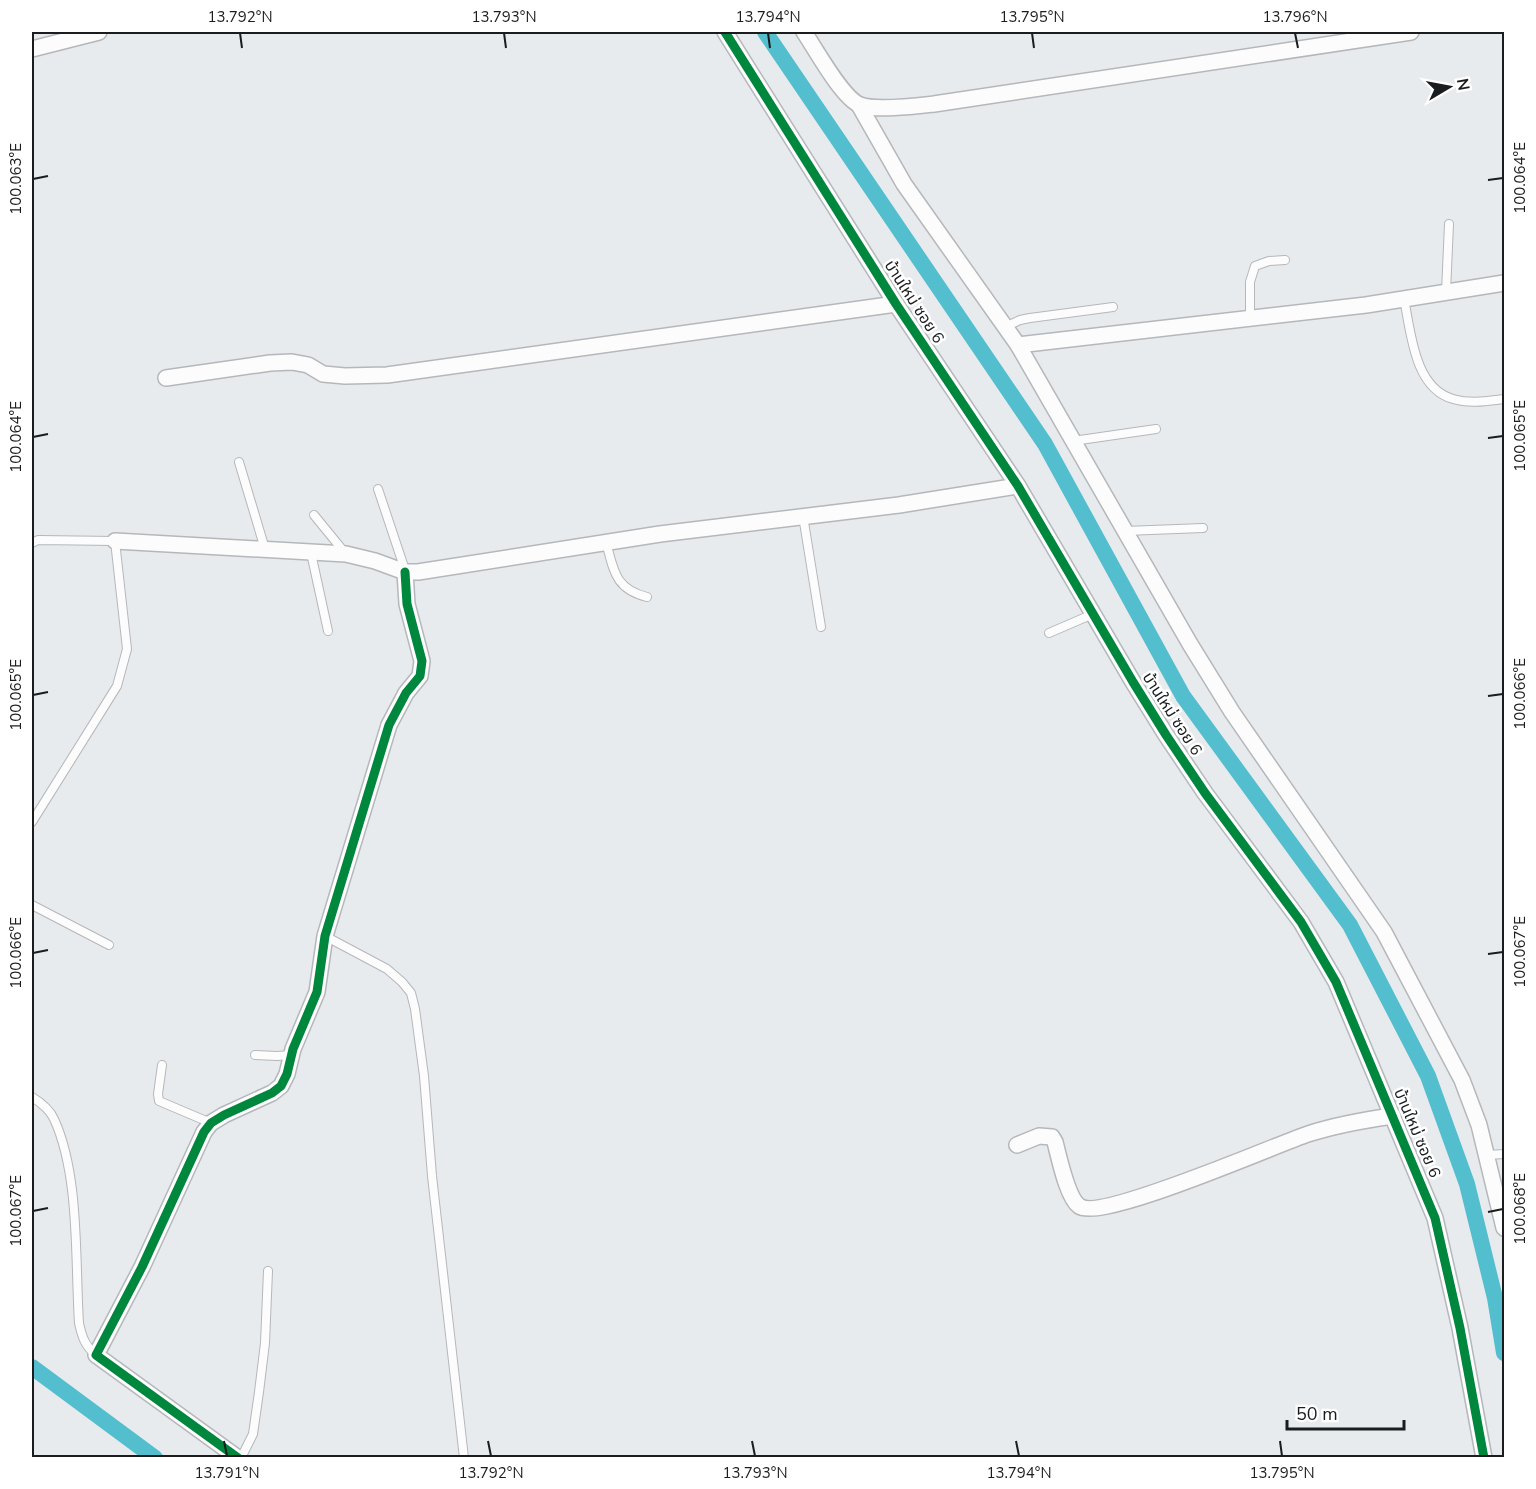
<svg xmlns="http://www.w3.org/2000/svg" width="1536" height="1489" viewBox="0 0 1536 1489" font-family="'Nunito Sans','Noto Sans Thai',sans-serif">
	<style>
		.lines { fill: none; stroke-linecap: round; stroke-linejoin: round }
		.canal { stroke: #52bece; stroke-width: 16 }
		.service-casing { stroke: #b5b7ba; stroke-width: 10 }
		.minor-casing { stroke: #b5b7ba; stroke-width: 18 }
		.service { stroke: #fcfcfc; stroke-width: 8 }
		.minor { stroke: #fcfcfc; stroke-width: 15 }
		.cycleway-casing { stroke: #fff; stroke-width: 13 }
		.cycleway { stroke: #00873e; stroke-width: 9 }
		.ticks { fill: none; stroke: #1a1c1e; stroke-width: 2 }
		.labels { text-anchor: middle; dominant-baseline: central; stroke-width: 5; stroke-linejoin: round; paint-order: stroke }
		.street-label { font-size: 16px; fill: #1a1c1e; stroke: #fff }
		.neatline { fill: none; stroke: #1a1c1e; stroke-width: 2 }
		.ticks-label { font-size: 15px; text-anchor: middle; fill: #1a1c1e }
	</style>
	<rect width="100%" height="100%" fill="#e8ebee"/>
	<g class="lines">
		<g class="canal">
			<polyline points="765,32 1045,444 1183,696 1350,925 1428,1076 1467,1184 1495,1298 1504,1353"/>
			<polyline points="32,1367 155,1458"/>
		</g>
		<defs>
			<g id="service">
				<polyline points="1446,292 1449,224"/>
				<path d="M1404,299C1411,332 1414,388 1453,399C1470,404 1487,401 1504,399"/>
				<polyline points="1250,319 1250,282 1255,266 1269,261 1285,260"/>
				<polyline points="1005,327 1020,320 1030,318 1113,307"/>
				<polyline points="1073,441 1156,429"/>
				<polyline points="239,462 265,549"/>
				<polyline points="378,489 405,570"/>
				<polyline points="314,515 345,553"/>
				<polyline points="803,516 821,627"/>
				<polyline points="1125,531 1203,528"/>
				<path d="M606,542C614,571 615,589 647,597"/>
				<polyline points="32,543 38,540 115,541 127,649 117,686 32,822"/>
				<polyline points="311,553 328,631"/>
				<polyline points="1049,633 1093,614"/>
				<polyline points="32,905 109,945"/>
				<polyline points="325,936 387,969 402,982 411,993 415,1009 424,1076 432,1176 464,1458"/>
				<polyline points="255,1055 277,1056 292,1055"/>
				<polyline points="162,1065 158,1094 159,1101 211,1123"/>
				<path d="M32,1097C40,1102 50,1110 54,1119C80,1175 75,1262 79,1323C82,1337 85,1346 96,1355"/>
				<polyline points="1487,1155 1504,1154"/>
				<polyline points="241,1458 253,1434 259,1392 265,1343 268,1271"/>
			</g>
			<g id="minor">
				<polyline points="725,32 896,304 1018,486 1133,682 1166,735 1205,793 1301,922 1336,982 1435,1218 1460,1328 1484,1458"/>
				<path d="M804,32C815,48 842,98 860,105C876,111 916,106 934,104L1411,32"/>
				<polyline points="32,49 99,32"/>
				<polyline points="859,105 904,184 1018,345 1190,644 1232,712 1384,932 1462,1080 1479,1125 1504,1228"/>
				<polyline points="1018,345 1366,305 1504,283"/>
				<polyline points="166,378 270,363 292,362 308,365 323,374 345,376 387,375 896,304"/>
				<polyline points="115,541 346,554 375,561 405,572 418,572 660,534 899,505 1018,486"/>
				<path d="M1017,1145L1039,1136L1052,1137L1055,1142C1059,1157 1067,1197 1079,1206C1101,1222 1275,1145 1308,1134C1336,1125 1364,1120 1393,1116"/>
				<polyline points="238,1458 96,1355 142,1267 204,1132 211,1123 224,1115 272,1093 281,1086 287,1074 293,1049 317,992 325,936 389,725 406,693 420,676 422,661 407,604 405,572"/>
			</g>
		</defs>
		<use href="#service" class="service-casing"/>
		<use href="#minor" class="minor-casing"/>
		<use href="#service" class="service"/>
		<use href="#minor" class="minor"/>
		<defs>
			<g id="cycleway">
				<polyline points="725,32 896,304 1018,486 1133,682 1166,735 1205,793 1301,922 1336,982 1435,1218 1460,1328 1484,1458"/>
				<polyline points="238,1458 96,1355 142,1267 204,1132 211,1123 224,1115 272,1093 281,1086 287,1074 293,1049 317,992 325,936 389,725 406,693 420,676 422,661 407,604 405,572"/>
			</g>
		</defs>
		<use href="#cycleway" class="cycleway-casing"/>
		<use href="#cycleway" class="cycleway"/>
	</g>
	<path class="ticks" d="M240,33L242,48M504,33L506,48M768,33L770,48M1032,33L1034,48M1295,33L1298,48M33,179L48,176M1488,180L1503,178M33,437L48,434M1488,438L1503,436M33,695L48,692M1488,696L1503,694M33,953L48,950M1488,954L1503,952M33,1211L48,1208M1488,1212L1503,1209M224,1441L227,1456M488,1441L491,1456M752,1441L755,1456M1016,1441L1019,1456M1280,1441L1282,1456"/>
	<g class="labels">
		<g class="street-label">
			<text transform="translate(914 302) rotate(57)">บ้านใหม่ ซอย 6</text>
			<text transform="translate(1172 714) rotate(57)">บ้านใหม่ ซอย 6</text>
			<text transform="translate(1417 1133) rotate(67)">บ้านใหม่ ซอย 6</text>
		</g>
	</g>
	<rect width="1536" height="1489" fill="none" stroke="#ffffff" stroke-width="66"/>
	<g transform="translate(1449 87) rotate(80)" stroke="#ffffff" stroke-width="4.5" paint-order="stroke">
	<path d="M0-4.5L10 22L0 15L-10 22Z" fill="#1a1c1e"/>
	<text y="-9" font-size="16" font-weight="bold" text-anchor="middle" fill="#1a1c1e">N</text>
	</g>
	<path d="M1287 1420v9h117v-9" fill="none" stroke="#1a1c1e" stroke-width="3"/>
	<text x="1296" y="1420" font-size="18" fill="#1a1c1e" stroke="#ffffff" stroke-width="4.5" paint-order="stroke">50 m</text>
	<rect x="33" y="33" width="1470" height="1423" class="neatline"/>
	<g class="ticks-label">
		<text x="240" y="22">13.792°N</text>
		<text x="504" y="22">13.793°N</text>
		<text x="768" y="22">13.794°N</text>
		<text x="1032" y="22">13.795°N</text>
		<text x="1295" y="22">13.796°N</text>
		<text transform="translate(1520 178) rotate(-90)" y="5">100.064°E</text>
		<text transform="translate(16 179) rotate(-90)" y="5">100.063°E</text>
		<text transform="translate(1520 436) rotate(-90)" y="5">100.065°E</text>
		<text transform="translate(16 437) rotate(-90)" y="5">100.064°E</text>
		<text transform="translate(1520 694) rotate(-90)" y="5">100.066°E</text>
		<text transform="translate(16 695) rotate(-90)" y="5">100.065°E</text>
		<text transform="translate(1520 952) rotate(-90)" y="5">100.067°E</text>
		<text transform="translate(16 953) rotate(-90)" y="5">100.066°E</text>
		<text transform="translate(1520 1209) rotate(-90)" y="5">100.068°E</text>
		<text transform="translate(16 1211) rotate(-90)" y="5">100.067°E</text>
		<text x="227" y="1478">13.791°N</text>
		<text x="491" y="1478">13.792°N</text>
		<text x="755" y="1478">13.793°N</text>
		<text x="1019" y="1478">13.794°N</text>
		<text x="1282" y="1478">13.795°N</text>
	</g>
</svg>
